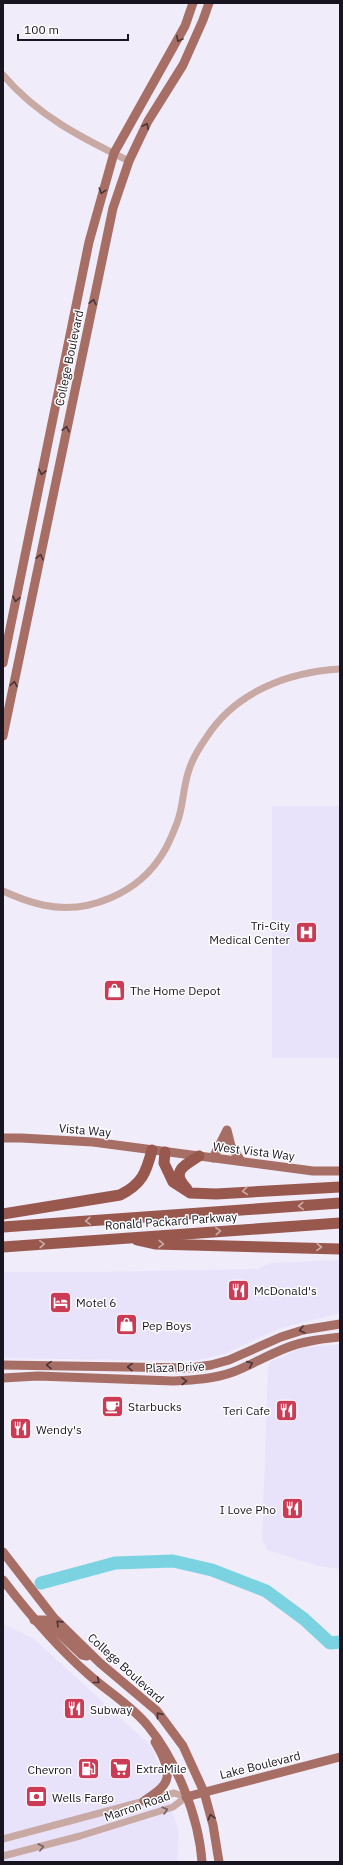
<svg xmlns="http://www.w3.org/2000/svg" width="343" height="1865" viewBox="0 0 343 1865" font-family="'IBM Plex Sans',sans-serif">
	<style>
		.built { fill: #e9e2fb }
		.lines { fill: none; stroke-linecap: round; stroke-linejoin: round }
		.river { stroke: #7bd3e2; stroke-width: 13 }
		.minor { stroke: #c9a9a3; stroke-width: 7 }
		.major { stroke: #a66e64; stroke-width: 9 }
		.highway { stroke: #98584e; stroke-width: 11 }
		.oneway { stroke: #4a3438 }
		.oneway2 { stroke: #ccaca6 }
		.oneway3 { stroke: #705e62 }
		.labels { text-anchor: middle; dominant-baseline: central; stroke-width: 3; stroke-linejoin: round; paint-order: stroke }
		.street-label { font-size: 12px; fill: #181420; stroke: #fff }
		.poi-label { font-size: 12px; fill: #181420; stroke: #fff; text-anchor: start }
	</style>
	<rect width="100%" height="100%" fill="#f0ecfa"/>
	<g class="built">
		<rect x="272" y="806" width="68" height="252"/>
		<polygon points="340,1260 340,1313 278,1329 224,1354 194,1361 3,1358 3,1272 98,1272 257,1269 271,1263"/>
		<polygon points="340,1344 340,1569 318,1566 268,1550 262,1540 268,1367 270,1362 302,1348"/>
		<polygon points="3,1624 34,1639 153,1748 179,1833 177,1862 3,1862"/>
	</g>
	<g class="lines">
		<polyline class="river" points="41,1583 115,1563 173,1561 212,1570 266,1591 304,1619 330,1643 340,1642"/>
		<g class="minor">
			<path d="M3,75C38,116 82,138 129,161"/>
			<path d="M3,891C16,897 29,902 43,905C88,915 139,893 163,853C169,844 173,833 177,823C183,808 183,789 188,773C191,762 199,748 206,738C235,692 288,672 340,669"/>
			<polyline points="3,1839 174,1793 186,1797"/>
			<polyline points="3,1856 80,1836 173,1807 186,1797"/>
		</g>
		<g class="major">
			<polyline points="3,663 89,242 114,153 185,26 193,3"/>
			<polyline points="3,736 113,208 129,161 148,121 183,65 203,20 209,3"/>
			<polyline points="3,1138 21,1138 93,1142 313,1171 340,1171"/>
			<polyline points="213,1158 227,1130 231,1146 241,1161"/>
			<polyline points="3,1365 190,1368 211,1365 229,1360 281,1337 303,1330 340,1324"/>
			<path d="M3,1378L38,1376L173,1381C193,1380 214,1379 233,1372C251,1365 268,1355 286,1348C303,1341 322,1339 340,1337"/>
			<polyline points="3,1552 54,1618 100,1663 157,1711 183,1746 204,1792 213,1825 219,1862"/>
			<path d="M3,1580C29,1614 56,1646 88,1674C108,1692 131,1705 148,1726C176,1760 199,1817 202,1862"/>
			<polyline points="34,1620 45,1620 82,1655 87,1656 90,1654"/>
			<polyline points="186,1797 340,1757"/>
			<path d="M144,1801C150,1796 161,1791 165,1783C172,1772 161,1752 155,1742"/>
		</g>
		<g class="highway">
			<polyline points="165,1152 164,1163 173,1182 190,1193 216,1194 340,1187"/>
			<path d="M187,1189C170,1171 184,1166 199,1156"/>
			<path d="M3,1214L120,1195C142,1184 146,1173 152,1150"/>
			<polyline points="3,1227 340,1203"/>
			<polyline points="137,1240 155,1244 340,1249"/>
			<polyline points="3,1247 340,1223"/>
		</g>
	</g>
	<defs><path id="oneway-chevron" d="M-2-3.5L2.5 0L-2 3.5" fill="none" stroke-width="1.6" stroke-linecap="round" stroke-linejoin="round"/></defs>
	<g class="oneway">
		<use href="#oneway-chevron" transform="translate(179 39) rotate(118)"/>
		<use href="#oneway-chevron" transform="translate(146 126) rotate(-63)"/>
		<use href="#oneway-chevron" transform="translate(102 191) rotate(107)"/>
		<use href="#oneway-chevron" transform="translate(93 302) rotate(-78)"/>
		<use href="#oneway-chevron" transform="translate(66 429) rotate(-78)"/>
		<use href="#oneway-chevron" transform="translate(42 472) rotate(102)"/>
		<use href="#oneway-chevron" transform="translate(40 557) rotate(-78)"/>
		<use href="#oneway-chevron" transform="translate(16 599) rotate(102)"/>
		<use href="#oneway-chevron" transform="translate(14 684) rotate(-79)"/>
		<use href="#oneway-chevron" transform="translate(302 1330) rotate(166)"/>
		<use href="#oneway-chevron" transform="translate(250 1364) rotate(-24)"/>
		<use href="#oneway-chevron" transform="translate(49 1365) rotate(-179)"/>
		<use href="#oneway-chevron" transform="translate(130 1367) rotate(-178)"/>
		<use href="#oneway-chevron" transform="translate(184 1381) rotate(-3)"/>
		<use href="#oneway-chevron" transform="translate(59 1623) rotate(-136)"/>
		<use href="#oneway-chevron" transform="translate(97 1681) rotate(38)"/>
		<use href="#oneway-chevron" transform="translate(159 1715) rotate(-129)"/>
		<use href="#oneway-chevron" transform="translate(211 1817) rotate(-106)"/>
	</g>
	<g class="oneway2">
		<use href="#oneway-chevron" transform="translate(245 1191) rotate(175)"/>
		<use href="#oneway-chevron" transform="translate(301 1206) rotate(176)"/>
		<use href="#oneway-chevron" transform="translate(88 1221) rotate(176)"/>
		<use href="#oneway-chevron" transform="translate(218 1231) rotate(-4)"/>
		<use href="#oneway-chevron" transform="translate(42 1244) rotate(-4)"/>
		<use href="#oneway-chevron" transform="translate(161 1244) rotate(2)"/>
		<use href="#oneway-chevron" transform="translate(319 1247) rotate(1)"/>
	</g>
	<g class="oneway3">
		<use href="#oneway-chevron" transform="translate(165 1810) rotate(-17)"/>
		<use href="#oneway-chevron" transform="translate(41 1847) rotate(-14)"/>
	</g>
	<defs>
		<symbol id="hospital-square" viewBox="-11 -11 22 22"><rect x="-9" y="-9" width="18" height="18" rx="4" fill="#cc3b55" stroke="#fff"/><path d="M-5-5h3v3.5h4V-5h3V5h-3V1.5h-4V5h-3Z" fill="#fff"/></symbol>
		<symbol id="shop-square" viewBox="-11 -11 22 22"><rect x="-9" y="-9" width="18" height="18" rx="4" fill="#cc3b55" stroke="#fff"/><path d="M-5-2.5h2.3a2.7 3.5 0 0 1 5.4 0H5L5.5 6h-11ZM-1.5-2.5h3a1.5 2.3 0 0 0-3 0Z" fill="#fff"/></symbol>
		<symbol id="restaurant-square" viewBox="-11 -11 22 22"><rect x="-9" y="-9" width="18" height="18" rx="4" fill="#cc3b55" stroke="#fff"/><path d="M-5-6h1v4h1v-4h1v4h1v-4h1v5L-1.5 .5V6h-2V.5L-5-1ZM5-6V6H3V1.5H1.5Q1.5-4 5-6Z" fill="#fff"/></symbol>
		<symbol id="hotel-square" viewBox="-11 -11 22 22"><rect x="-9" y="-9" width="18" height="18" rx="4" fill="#cc3b55" stroke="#fff"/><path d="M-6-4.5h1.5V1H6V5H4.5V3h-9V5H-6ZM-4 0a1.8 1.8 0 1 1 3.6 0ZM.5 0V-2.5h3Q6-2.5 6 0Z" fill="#fff"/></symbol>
		<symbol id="cafe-square" viewBox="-11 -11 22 22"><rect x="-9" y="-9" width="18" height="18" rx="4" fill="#cc3b55" stroke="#fff"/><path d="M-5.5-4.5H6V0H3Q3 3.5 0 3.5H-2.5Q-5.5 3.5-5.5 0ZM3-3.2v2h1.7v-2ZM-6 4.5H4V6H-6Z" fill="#fff"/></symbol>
		<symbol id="supermarket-square" viewBox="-11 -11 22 22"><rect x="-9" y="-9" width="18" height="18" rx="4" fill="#cc3b55" stroke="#fff"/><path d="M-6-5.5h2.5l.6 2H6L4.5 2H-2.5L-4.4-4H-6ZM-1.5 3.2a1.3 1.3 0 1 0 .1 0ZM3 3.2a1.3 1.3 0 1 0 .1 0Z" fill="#fff"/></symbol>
		<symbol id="fuel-square" viewBox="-11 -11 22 22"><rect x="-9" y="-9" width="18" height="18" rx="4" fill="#cc3b55" stroke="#fff"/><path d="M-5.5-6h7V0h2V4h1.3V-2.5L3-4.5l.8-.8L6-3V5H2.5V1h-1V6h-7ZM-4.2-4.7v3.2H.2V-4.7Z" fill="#fff"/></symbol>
		<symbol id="bank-square" viewBox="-11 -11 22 22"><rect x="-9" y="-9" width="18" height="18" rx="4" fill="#cc3b55" stroke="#fff"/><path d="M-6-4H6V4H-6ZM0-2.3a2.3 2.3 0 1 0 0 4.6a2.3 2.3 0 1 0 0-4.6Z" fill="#fff"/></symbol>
	</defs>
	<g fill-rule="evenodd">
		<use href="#hospital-square" x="294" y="920" width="25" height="25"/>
		<use href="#shop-square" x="102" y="978" width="25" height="25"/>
		<use href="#restaurant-square" x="226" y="1278" width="25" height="25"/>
		<use href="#hotel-square" x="48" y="1290" width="25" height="25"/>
		<use href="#shop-square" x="114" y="1312" width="25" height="25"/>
		<use href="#cafe-square" x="100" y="1394" width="25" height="25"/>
		<use href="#restaurant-square" x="274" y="1398" width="25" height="25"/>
		<use href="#restaurant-square" x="8" y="1416" width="25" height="25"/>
		<use href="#restaurant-square" x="280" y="1496" width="25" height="25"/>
		<use href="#restaurant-square" x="62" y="1696" width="25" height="25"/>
		<use href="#supermarket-square" x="108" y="1756" width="25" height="25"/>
		<use href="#fuel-square" x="76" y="1756" width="25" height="25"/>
		<use href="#bank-square" x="24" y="1784" width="25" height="25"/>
	</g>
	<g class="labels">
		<g class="street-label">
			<text transform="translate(69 358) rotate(-78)">College Boulevard</text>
			<text transform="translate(85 1130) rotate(5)">Vista Way</text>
			<text transform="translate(254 1151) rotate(7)">West Vista Way</text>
			<text transform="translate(171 1221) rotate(-4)">Ronald Packard Parkway</text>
			<text transform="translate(175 1367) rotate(-2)">Plaza Drive</text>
			<text transform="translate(126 1668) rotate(42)">College Boulevard</text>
			<text transform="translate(260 1765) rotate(-14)">Lake Boulevard</text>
			<text transform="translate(137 1806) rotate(-19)">Marron Road</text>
		</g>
		<g class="poi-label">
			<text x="290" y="925" text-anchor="end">Tri-City<tspan x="290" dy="14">Medical Center</tspan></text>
			<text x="130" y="990">The Home Depot</text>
			<text x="254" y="1290">McDonald's</text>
			<text x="76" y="1302">Motel 6</text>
			<text x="142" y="1325">Pep Boys</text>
			<text x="128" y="1406">Starbucks</text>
			<text x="270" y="1410" text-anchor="end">Teri Cafe</text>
			<text x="36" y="1429">Wendy's</text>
			<text x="276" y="1509" text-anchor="end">I Love Pho</text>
			<text x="90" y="1709">Subway</text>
			<text x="136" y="1768">ExtraMile</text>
			<text x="72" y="1769" text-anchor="end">Chevron</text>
			<text x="52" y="1797">Wells Fargo</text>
		</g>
	</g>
	<rect width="343" height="1865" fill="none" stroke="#181420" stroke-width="8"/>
	<path d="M18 34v6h110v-6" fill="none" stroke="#181420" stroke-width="2"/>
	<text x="24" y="34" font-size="12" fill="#181420" stroke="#ffffff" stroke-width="3" paint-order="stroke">100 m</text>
</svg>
